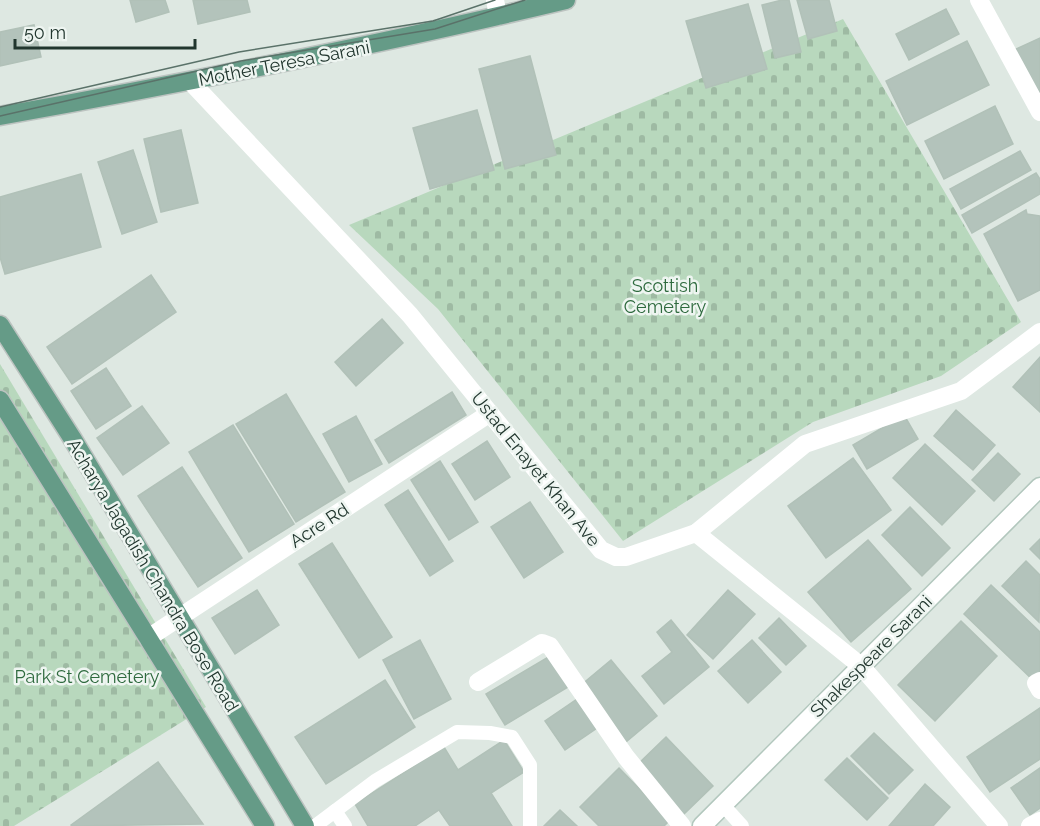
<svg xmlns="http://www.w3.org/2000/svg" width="1040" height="826" viewBox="0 0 1040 826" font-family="Raleway,sans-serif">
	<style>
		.cemetery { fill: url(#cemetery-stones) }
		.building { fill: #b3c3bb; stroke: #b1c1b8; stroke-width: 1.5 }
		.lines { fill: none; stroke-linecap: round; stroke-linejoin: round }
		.secondary-casing { stroke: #b2c7bd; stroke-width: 21 }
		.primary-casing { stroke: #bcc3c0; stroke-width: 21 }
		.service { stroke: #fff; stroke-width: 14 }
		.minor { stroke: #fff; stroke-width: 18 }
		.secondary { stroke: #fff; stroke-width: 18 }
		.primary { stroke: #659b87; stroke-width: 18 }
		.tram { stroke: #5a7269; stroke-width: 1.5 }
		.labels { text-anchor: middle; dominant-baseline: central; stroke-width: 5; stroke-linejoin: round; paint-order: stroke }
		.street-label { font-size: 18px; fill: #21362e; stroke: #eef5f1 }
		.park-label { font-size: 18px; fill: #2e6a3e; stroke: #eef5f1 }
	</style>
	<defs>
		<pattern id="cemetery-stones" width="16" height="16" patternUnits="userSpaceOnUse" patternTransform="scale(1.5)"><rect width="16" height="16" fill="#b8d8bd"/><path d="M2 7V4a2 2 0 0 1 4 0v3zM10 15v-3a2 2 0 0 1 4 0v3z" fill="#9ebaa3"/></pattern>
	</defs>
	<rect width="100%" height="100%" fill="#dee8e2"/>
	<g class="cemetery">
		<polygon points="843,19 1021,322 941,376 813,422 623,541 438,309 349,225"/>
		<polygon points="0,364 206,707 14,826 0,826"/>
	</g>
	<g class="building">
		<polygon points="130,0 165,0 169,12 136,22"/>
		<polygon points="193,0 247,0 250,12 198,24"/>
		<polygon points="782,0 789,0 801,52 775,58 762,5"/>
		<polygon points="797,0 829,0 837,31 808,39"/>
		<polygon points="748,4 767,69 706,88 686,21"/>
		<polygon points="946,9 959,34 909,60 896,34"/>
		<polygon points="34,25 41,57 0,66 0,32"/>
		<polygon points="1040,38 1040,92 1036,94 1016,49"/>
		<polygon points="967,41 989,85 907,125 886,81"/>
		<polygon points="530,56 556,155 505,169 479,69"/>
		<polygon points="995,106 1013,144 944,179 925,141"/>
		<polygon points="477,110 494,170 430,189 413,128"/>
		<polygon points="181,130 198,203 161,212 144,139"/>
		<polygon points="133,150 157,222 122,234 98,162"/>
		<polygon points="1020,151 1031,170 961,209 950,189"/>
		<polygon points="1036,173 1040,179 1040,194 972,233 962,215"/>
		<polygon points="81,174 101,247 5,274 0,257 0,197"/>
		<polygon points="1026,210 1027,214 1040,216 1040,290 1018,301 984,234"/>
		<polygon points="151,275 176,312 72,384 47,347"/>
		<polygon points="382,319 403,343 356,386 335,362"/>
		<polygon points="1040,357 1040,412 1013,387"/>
		<polygon points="106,368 131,406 96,429 71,391"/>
		<polygon points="452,392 466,415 389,463 375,440"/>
		<polygon points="286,394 345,492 296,522 236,424"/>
		<polygon points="142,406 169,443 123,475 97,438"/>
		<polygon points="956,410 995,445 973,470 934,436"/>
		<polygon points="904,415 918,439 867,469 853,445"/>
		<polygon points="356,416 382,464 349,482 323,434"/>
		<polygon points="233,425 294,524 249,552 189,452"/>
		<polygon points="487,441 510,477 475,500 452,464"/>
		<polygon points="925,444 975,491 942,525 893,478"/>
		<polygon points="998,453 1020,474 994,501 972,480"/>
		<polygon points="853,458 891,510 826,558 788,506"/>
		<polygon points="440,461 478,522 449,540 411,480"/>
		<polygon points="182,467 242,558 198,587 138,496"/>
		<polygon points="408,490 453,561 430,576 385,505"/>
		<polygon points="530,502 563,552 524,578 491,527"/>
		<polygon points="910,507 950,548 922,576 882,535"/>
		<polygon points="1040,539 1040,559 1030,549"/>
		<polygon points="868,540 911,589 851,642 808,592"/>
		<polygon points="332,543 392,637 359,658 299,564"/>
		<polygon points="1026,561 1040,575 1039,622 1002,586"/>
		<polygon points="991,585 1040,632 1040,680 1036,683 964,614"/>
		<polygon points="257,590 279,625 235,654 212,618"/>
		<polygon points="728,590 755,614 713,659 687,635"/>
		<polygon points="779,618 806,646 786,665 759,638"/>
		<polygon points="671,620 709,667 664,704 642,676 672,652 657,632"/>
		<polygon points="961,621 997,656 935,721 898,685"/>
		<polygon points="420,640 451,699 414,719 383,660"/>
		<polygon points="752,640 781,672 748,703 718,671"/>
		<polygon points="550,656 568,687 505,725 486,694"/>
		<polygon points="611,660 657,716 626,742 581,685"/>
		<polygon points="385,680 415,727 326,784 295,737"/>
		<polygon points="580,697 600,726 565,750 545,721"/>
		<polygon points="1040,708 1040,759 990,792 967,757"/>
		<polygon points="874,733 913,770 889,794 851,756"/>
		<polygon points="666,737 713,786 683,815 636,766"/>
		<polygon points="504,740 524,772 491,793 512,826 450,826 439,810 415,826 368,826 355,804 444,747 458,770"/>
		<polygon points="847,758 888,798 867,820 825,780"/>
		<polygon points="158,762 203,824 72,826 71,825"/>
		<polygon points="619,768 670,820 664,826 599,826 580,807"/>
		<polygon points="1040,768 1040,808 1030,815 1011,788"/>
		<polygon points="925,784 950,807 933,826 889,826"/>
		<polygon points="560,810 577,826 544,826"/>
	</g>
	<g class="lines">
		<defs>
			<polyline id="secondary" points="702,826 1040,487"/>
			<g id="primary">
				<path d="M0,116C190,82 378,45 566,0"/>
				<polyline points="0,325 72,438 305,826"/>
				<polyline points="0,400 265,826"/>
			</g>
		</defs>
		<use href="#secondary" class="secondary-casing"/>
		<use href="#primary" class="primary-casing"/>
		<g class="service">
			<polyline points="723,805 742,826"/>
			<polyline points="335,811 345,826"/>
			<polyline points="315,826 375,781 457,732 490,733 512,737 530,765 530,826"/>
		</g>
		<g class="minor">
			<polyline points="495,0 498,16"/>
			<polyline points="979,0 1040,112"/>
			<polyline points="191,82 410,315 601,550 616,557 626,557 696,533 861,666 999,826"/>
			<polyline points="696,533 805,444 961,391 1040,332"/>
			<polyline points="148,638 490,413"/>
			<polyline points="1040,681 1036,683 1040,690"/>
			<polyline points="478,682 542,643 550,646 626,757 682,826"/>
			<polyline points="1030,826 1040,821"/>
		</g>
		<use href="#secondary" class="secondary"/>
		<use href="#primary" class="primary"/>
		<g class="tram">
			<polyline points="0,107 239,52 433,21 495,0"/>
			<polyline points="0,116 241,61 435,29 525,0"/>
		</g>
	</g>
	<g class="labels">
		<g class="street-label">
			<text transform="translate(284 63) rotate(-11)">Mother Teresa Sarani</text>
			<text transform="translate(536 469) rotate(51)">Ustad Enayet Khan Ave</text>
			<text transform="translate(319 525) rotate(-33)">Acre Rd</text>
			<text transform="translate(153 575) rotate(59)">Acharya Jagadish Chandra Bose Road</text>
			<text transform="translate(871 656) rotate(-45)">Shakespeare Sarani</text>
		</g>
		<g class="park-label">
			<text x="665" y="285">Scottish<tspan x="665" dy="21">Cemetery</tspan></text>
			<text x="87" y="676">Park St Cemetery</text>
		</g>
	</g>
	<path d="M15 39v9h180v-9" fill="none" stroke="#21362e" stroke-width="3"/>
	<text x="24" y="39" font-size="18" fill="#21362e" stroke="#eef5f1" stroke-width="4.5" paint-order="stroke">50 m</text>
</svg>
